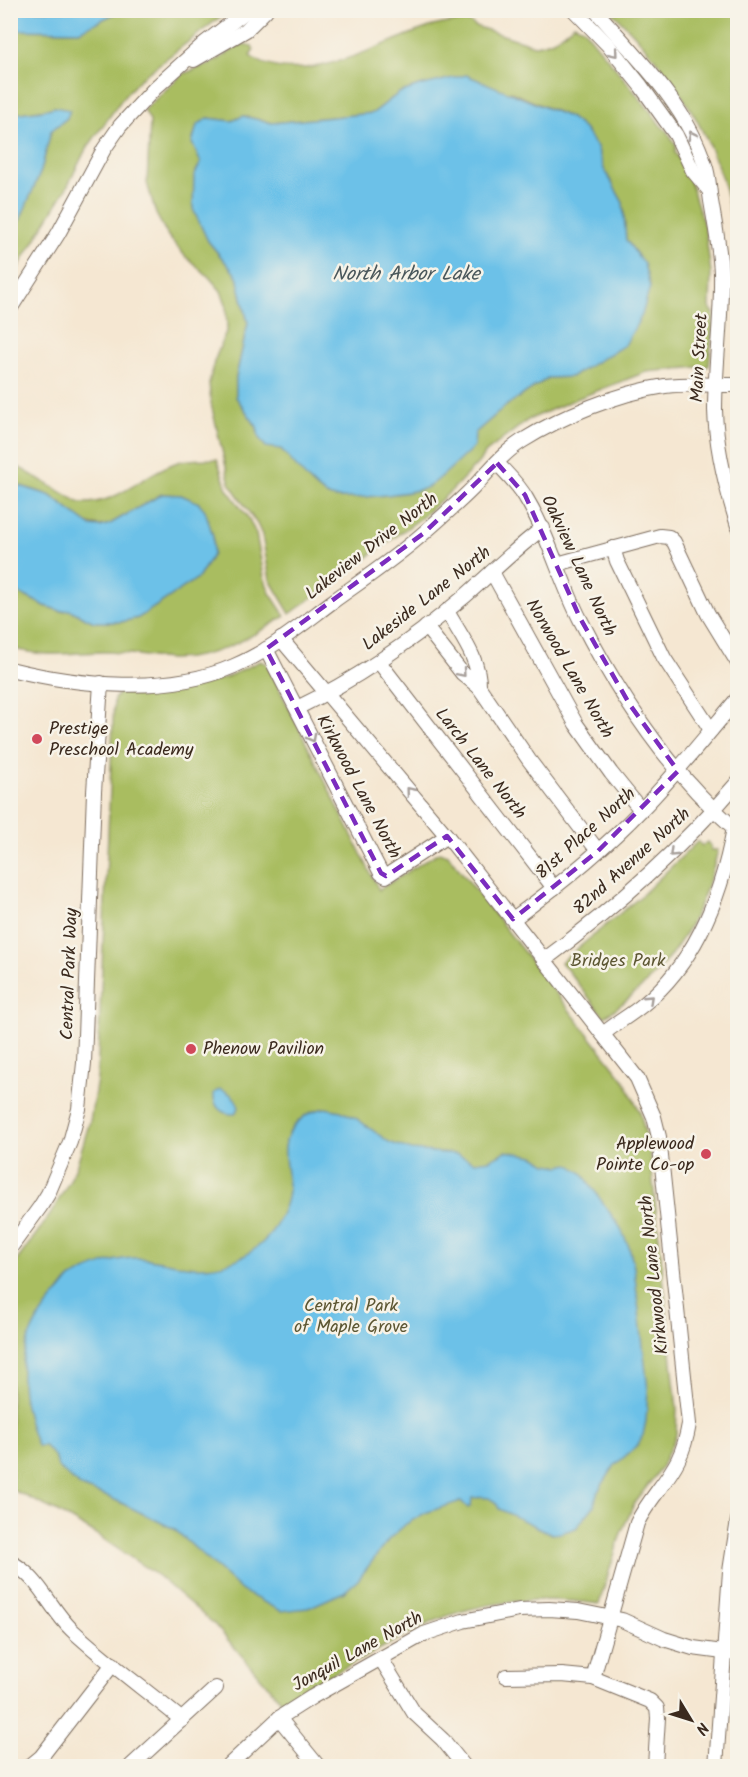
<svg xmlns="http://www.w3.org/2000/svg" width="748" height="1777" viewBox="0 0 748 1777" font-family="Kalam,sans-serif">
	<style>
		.green { fill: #a9bd61; stroke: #727440; stroke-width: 1.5; fill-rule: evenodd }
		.water { fill: #6cc1e8; stroke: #547683; stroke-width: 1.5 }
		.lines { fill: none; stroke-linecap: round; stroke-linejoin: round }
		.minor-casing { stroke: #7c6c5d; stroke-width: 16 }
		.minor { stroke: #fff; stroke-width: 14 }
		.oneway { stroke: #a79f9a }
		.marked { fill: none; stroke: #7b2cbf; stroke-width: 4.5; stroke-dasharray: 12 8; stroke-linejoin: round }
		.poi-dot { fill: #d1495b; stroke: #f7f3e8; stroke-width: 2 }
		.labels { text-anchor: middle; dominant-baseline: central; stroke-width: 5; stroke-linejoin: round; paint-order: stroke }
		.street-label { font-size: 18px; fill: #3b2a1e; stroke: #f7f3e8 }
		.poi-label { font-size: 18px; fill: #3b2a1e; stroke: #f7f3e8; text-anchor: start }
		.park-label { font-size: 18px; fill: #5c5632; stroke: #f7f3e8 }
		.water-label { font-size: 20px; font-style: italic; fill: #4a575b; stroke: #f7f3e8 }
	</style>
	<rect width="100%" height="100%" fill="#f7f3e8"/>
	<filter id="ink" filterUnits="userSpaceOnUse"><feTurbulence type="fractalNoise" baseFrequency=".0167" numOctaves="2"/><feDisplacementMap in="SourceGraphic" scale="12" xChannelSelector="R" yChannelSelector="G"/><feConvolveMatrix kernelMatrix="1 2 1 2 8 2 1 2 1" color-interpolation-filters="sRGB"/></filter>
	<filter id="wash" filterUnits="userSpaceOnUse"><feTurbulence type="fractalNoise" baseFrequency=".008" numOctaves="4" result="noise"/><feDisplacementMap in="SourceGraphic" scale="24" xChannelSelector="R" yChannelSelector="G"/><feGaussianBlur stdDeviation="1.35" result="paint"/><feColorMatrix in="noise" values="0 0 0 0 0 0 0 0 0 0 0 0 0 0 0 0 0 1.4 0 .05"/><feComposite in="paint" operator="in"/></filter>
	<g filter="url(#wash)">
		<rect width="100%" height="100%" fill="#f5e7d2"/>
		<g class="green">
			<path d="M120,11H228L140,79L122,99L85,151L65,191L11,279V225L14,226L41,171L51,131L67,118L55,107C41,112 25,111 11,115V30L79,31Z"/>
			<path d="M611,11H737L736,245C732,225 729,203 723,182C703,116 660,58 611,11Z"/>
			<path d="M468,21L475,26L534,45C552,43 562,36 574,24L583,28L650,111L661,126L666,130L676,146L675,152L689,178L705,229L711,273L710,308L714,313L709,366L646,372L576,399L528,420L486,452L478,463L452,490L421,518L290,614L270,580L262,535L257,524L230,484L211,404L209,383L214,362L227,329L226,304L221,291L209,277L185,256L168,236L156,214L147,183L150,121L144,110L183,74L216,61L242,44L252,46L254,50L250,56C300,91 377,44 427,28C440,23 455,22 468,21ZM419,86L511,92L571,118L584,129L597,147L604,169L623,203L626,240L644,264L650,287L571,377L548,378L507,405L475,433L312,483L281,449L259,438L257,427L236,397V377L248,323L237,276L208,241L194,175L201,163L208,118L232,121L244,116L272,123L373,113L399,93Z"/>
			<path d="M217,459L227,489L249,519L256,534L264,577L270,593L285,616C250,638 212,660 170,659C147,658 125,651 101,652C67,653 45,658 11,648V589L45,606L61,611L70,610L94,622H121L138,618L199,577L213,554V536L204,510L199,503L181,495L162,494L110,524C82,533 70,505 48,495C36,490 23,487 11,483L10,462L80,503C119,505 139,476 175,463C188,458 203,460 217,459Z"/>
			<path d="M260,661L267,664L379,890L439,852L448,855L624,1080L640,1112L650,1153L677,1409L676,1435L661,1468L635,1502L621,1533L599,1604C550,1597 497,1599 450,1615C421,1625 394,1642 367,1656C339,1671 310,1685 282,1702L214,1624L158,1576L94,1533L56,1511L11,1489L10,1270L50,1215L69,1182L77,1164L90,1121L97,1079L114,699L121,691L210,682L227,677Z"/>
			<path d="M698,841L702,846L707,842L711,846V850H718C700,924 667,974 604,1017L561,962L641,896Z"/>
		</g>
		<g class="water">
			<polygon points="10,11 11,10 120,11 79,31 11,30"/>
			<path d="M466,75L571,118L584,129L597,147L604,169L623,203L626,240L644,264L650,287L642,315L625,345L571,377L548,378L507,405L475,433L474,447C463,456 439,481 428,487C416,493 344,501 331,497C315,492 293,462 281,449L266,447L259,438L257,427L236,397V377L248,323L237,276L208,241L193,209L194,175L201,163L192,143L197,125L208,118L232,121L243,116L272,123L373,113L399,93L419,86Z"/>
			<path d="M54,107L70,110L67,118L51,131L41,171L20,220L14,226L10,225L11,115C25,111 41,112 54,107Z"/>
			<polygon points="11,483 49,495 91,526 100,527 110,524 162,494 181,495 199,503 205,510 213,536 213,554 199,577 138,618 121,622 94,622 70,610 61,611 45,606 11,589"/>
			<path d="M220,1089C231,1093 236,1097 239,1108L235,1114C221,1115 213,1106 214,1093Z"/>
			<path d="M325,1108L341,1111L357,1119L389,1142L411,1150L456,1154L475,1162L489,1160L506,1151L534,1156L547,1164L560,1166L569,1164L582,1173L620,1227L629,1247L634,1267L648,1390L646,1421L643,1435L637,1446L615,1465L597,1493L594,1506L576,1528L561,1533L552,1534L499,1509C494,1495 485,1497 472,1498L471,1506L468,1508L461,1501L425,1513L406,1524L389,1539L358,1580L344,1592L308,1608L281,1611L242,1591L174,1529L111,1498L81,1487L58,1467L56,1459L45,1446H37C14,1387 14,1338 60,1291C64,1287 67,1281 72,1278C89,1268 112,1259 132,1258C150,1257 168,1263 186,1266C214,1270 241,1262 262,1243C274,1232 287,1207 288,1191C289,1168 277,1145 294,1126C305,1114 309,1112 325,1108Z"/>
		</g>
	</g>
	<g filter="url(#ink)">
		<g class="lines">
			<defs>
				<g id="minor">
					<polyline points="574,10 608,45 641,86 676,135 693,171 708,189"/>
					<path d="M595,10C636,57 686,104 705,165C709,176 709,189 711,201C715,225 720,249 721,273C722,319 715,364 715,410C716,449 726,488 738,526"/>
					<polyline points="194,60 246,30 266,10"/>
					<polyline points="10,309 58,234 104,149 120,126 155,88 206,42 248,10"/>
					<path d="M497,463C507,474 519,485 526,498C549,536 560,580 580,619C619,696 669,771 734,828"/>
					<polyline points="613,548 617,561 664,658 711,730"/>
					<polyline points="557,564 660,536 669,537 674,542 708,614 738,663"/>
					<polyline points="492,572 576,724 611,773 641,810"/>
					<path d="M426,627L462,673L479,687C480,659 460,635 447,611"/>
					<path d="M281,639L447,836L637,1078L654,1117L659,1137L689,1424C687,1436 684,1448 678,1460C667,1482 648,1500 637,1523L593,1678"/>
					<polyline points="266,649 381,873 386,876 447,836"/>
					<polyline points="379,662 554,888"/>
					<path d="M10,669C78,686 168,695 234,666C270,651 301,625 332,602C364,579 397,557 426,531C442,517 458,503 473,488C488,472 503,453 522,441C562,416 618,393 665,386C689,383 713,385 738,385"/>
					<polyline points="479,687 529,760 598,851"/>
					<path d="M297,708C357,679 413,640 464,597C490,574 515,549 543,528"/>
					<path d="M513,919C558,886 603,850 642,809C676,774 706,736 738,698"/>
					<path d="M544,960C616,907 680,850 738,782"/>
					<path d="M603,1034C616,1023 631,1015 644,1004C697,961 722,893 734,828L738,821"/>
					<polyline points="10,1248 40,1207 48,1194 70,1142 79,1109 84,1063 94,792 101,683"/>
					<path d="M10,1562C40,1577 49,1608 72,1630C106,1662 146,1690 182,1720"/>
					<polyline points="381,1659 414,1713 443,1740 464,1766"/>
					<polyline points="506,1676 562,1675 593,1678 650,1701 657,1708 658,1718 655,1766"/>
					<polyline points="279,1718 318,1766"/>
					<polyline points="30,1766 41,1757 113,1664"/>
					<polyline points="131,1766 216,1688"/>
					<polyline points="228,1766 279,1718 312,1697 424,1634 463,1621 519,1610 549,1609 578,1611 622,1620 664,1639 693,1648 738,1654"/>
					<polyline points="716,1766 730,1571 738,1520"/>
				</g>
			</defs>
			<use href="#minor" class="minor-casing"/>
			<use href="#minor" class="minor"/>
		</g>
		<defs><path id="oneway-chevron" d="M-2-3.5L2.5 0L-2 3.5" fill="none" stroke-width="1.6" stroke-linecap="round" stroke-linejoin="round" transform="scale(1.5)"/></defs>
		<g class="oneway">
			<use href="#oneway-chevron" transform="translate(614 53) rotate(50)"/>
			<use href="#oneway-chevron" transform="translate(692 135) rotate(-117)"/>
			<use href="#oneway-chevron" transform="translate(462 673) rotate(49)"/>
			<use href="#oneway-chevron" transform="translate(312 738) rotate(62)"/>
			<use href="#oneway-chevron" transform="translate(410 791) rotate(-130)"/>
			<use href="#oneway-chevron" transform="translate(673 853) rotate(136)"/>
			<use href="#oneway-chevron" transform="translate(649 999) rotate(-43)"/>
		</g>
	</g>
	<path class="marked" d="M497,463L525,495L580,618L630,705L678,771L598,851L513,919L447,836L386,876L381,873L266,649L424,533Z"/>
	<g class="poi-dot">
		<circle cx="37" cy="739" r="6"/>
		<circle cx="191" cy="1049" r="6"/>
		<circle cx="706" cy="1154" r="6"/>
	</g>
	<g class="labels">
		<g class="street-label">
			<text transform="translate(700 358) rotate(-87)">Main Street</text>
			<text transform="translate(372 547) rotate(-38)">Lakeview Drive North</text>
			<text transform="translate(578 566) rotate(65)">Oakview Lane North</text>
			<text transform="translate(427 599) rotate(-38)">Lakeside Lane North</text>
			<text transform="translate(569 669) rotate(60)">Norwood Lane North</text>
			<text transform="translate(480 764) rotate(52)">Larch Lane North</text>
			<text transform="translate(358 787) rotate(62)">Kirkwood Lane North</text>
			<text transform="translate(586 834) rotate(-42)">81st Place North</text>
			<text transform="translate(632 862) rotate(-42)">82nd Avenue North</text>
			<text transform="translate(70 974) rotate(-88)">Central Park Way</text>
			<text transform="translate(655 1275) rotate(-96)">Kirkwood Lane North</text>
			<text transform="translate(358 1652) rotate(-29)">Jonquil Lane North</text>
		</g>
		<g class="poi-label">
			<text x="49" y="729">Prestige<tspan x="49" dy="21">Preschool Academy</tspan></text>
			<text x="203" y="1049">Phenow Pavilion</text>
			<text x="694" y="1144" text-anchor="end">Applewood<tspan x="694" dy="21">Pointe Co-op</tspan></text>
		</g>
		<g class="park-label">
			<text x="618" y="961">Bridges Park</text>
			<text x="351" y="1306">Central Park<tspan x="351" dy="21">of Maple Grove</tspan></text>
		</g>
		<g class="water-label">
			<text x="406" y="275">North Arbor Lake</text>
		</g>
	</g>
	<rect width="748" height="1777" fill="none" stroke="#f7f3e8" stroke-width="36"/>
	<g transform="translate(691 1720) rotate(128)" stroke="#f7f3e8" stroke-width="4.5" paint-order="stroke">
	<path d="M0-4.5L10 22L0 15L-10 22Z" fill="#3b2a1e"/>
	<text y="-9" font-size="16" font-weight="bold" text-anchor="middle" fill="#3b2a1e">N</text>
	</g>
</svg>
